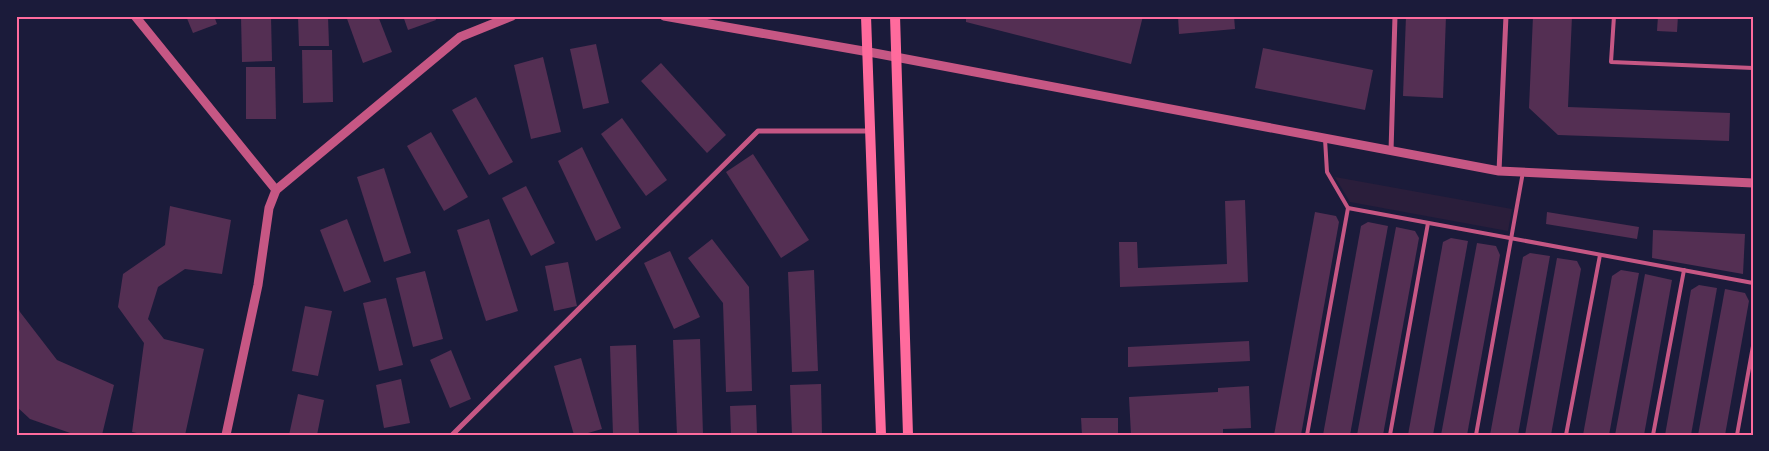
<svg xmlns="http://www.w3.org/2000/svg" width="1769" height="451" viewBox="0 0 1769 451" font-family="'Exo 2',sans-serif">
	<style>
		.green { fill: #2a1e3b }
		.building { fill: #542f53 }
		.lines { fill: none; stroke-linecap: round; stroke-linejoin: round }
		.service { stroke: #c65784; stroke-width: 4 }
		.minor { stroke: #c65784; stroke-width: 5 }
		.tertiary { stroke: #c65784; stroke-width: 9 }
		.secondary { stroke: #ff6b9d; stroke-width: 10 }
		.neatline { fill: none; stroke: #ff6b9d; stroke-width: 2 }
	</style>
	<rect width="100%" height="100%" fill="#1b1b3a"/>
	<polygon class="green" points="1335,177 1512,209 1508,231 1350,202"/>
	<g class="building">
		<polygon points="186,16 214,16 217,24 193,33"/>
		<polygon points="241,16 271,16 272,61 242,62"/>
		<polygon points="298,16 328,16 329,46 299,46"/>
		<polygon points="346,16 378,16 392,52 363,63"/>
		<polygon points="403,16 435,16 436,20 408,30"/>
		<polygon points="966,16 1143,16 1131,64 966,22"/>
		<polygon points="1178,16 1234,16 1235,29 1179,34"/>
		<polygon points="1406,16 1446,16 1443,98 1403,96"/>
		<polygon points="1533,16 1572,16 1568,107 1730,113 1729,141 1558,135 1529,108"/>
		<polygon points="1658,16 1678,16 1677,32 1657,31"/>
		<polygon points="596,44 609,103 583,109 570,49"/>
		<polygon points="1263,48 1373,70 1365,110 1255,88"/>
		<polygon points="302,50 332,50 333,102 303,103"/>
		<polygon points="543,57 561,132 531,139 514,65"/>
		<polygon points="661,63 726,135 707,153 641,81"/>
		<polygon points="246,67 275,67 276,119 246,119"/>
		<polygon points="476,97 513,162 489,175 452,110"/>
		<polygon points="622,118 667,180 646,196 601,134"/>
		<polygon points="431,132 468,197 444,211 407,146"/>
		<polygon points="582,147 621,228 596,241 558,161"/>
		<polygon points="753,154 809,240 781,258 726,172"/>
		<polygon points="384,168 411,253 384,262 357,177"/>
		<polygon points="526,186 555,243 531,256 502,198"/>
		<polygon points="1245,200 1248,282 1120,287 1119,242 1137,242 1138,268 1227,264 1225,201"/>
		<polygon points="170,206 231,220 222,274 185,269 158,287 148,319 164,339 204,349 185,435 146,435 132,432 144,343 118,307 123,274 165,245"/>
		<polygon points="1315,212 1336,216 1339,222 1301,435 1274,435"/>
		<polygon points="1547,212 1639,227 1637,239 1546,224"/>
		<polygon points="347,219 371,282 344,292 320,230"/>
		<polygon points="489,219 518,311 486,321 457,230"/>
		<polygon points="1368,222 1388,226 1350,435 1323,435 1361,226"/>
		<polygon points="1396,227 1415,231 1419,238 1383,435 1357,435"/>
		<polygon points="1653,230 1745,234 1743,274 1652,258"/>
		<polygon points="1451,238 1468,241 1433,435 1408,435 1443,242"/>
		<polygon points="712,239 749,287 752,391 726,392 723,303 688,258"/>
		<polygon points="1477,243 1496,246 1500,255 1467,435 1441,435"/>
		<polygon points="670,251 700,317 674,329 644,263"/>
		<polygon points="1530,253 1550,256 1518,435 1490,435 1523,257"/>
		<polygon points="1557,258 1577,261 1581,269 1551,435 1525,435"/>
		<polygon points="568,262 577,306 554,311 545,266"/>
		<polygon points="814,270 818,371 792,372 788,272"/>
		<polygon points="1621,270 1639,273 1609,435 1583,435 1612,276"/>
		<polygon points="425,271 443,339 413,347 396,278"/>
		<polygon points="1645,274 1672,280 1644,435 1615,435"/>
		<polygon points="1699,285 1717,288 1691,435 1665,435 1691,290"/>
		<polygon points="1725,289 1745,293 1749,301 1725,435 1698,435"/>
		<polygon points="386,298 403,365 379,371 363,303"/>
		<polygon points="16,301 20,312 57,360 114,385 102,435 76,435 30,419 16,406"/>
		<polygon points="305,306 332,311 318,376 292,371"/>
		<polygon points="700,339 703,435 677,435 673,340"/>
		<polygon points="1249,341 1250,361 1128,367 1128,347"/>
		<polygon points="636,345 639,435 613,435 610,346"/>
		<polygon points="451,350 471,399 450,408 430,360"/>
		<polygon points="581,358 602,429 581,435 574,435 554,366"/>
		<polygon points="401,379 410,423 384,428 376,385"/>
		<polygon points="821,384 822,435 792,435 790,385"/>
		<polygon points="1249,386 1251,428 1223,429 1223,434 1131,435 1129,397 1218,392 1218,388"/>
		<polygon points="298,394 324,400 317,435 289,435"/>
		<polygon points="756,405 757,435 731,435 730,406"/>
		<polygon points="1081,418 1118,418 1118,435 1082,435"/>
	</g>
	<g class="lines">
		<g class="service">
			<polyline points="1614,16 1611,62 1753,68"/>
			<polyline points="1325,139 1327,172 1348,208 1753,283"/>
			<polyline points="1307,435 1348,208"/>
			<polyline points="1390,435 1428,223"/>
			<polyline points="1476,435 1523,172"/>
			<polyline points="1566,435 1600,255"/>
			<polyline points="1653,435 1684,270"/>
			<polyline points="1737,435 1753,346"/>
		</g>
		<g class="minor">
			<polyline points="1391,151 1395,16"/>
			<polyline points="1499,171 1506,16"/>
			<polyline points="452,435 758,131 870,131"/>
		</g>
		<g class="tertiary">
			<polyline points="135,16 276,190 269,208 258,285 226,435"/>
			<polyline points="664,16 869,52 1499,171 1753,183"/>
			<polyline points="276,190 460,37 512,16"/>
		</g>
		<g class="secondary">
			<polyline points="866,16 881,435"/>
			<polyline points="895,16 908,435"/>
		</g>
	</g>
	<rect width="1769" height="451" fill="none" stroke="#1b1b3a" stroke-width="35"/>
	<rect x="18" y="18" width="1734" height="416" class="neatline"/>
</svg>
